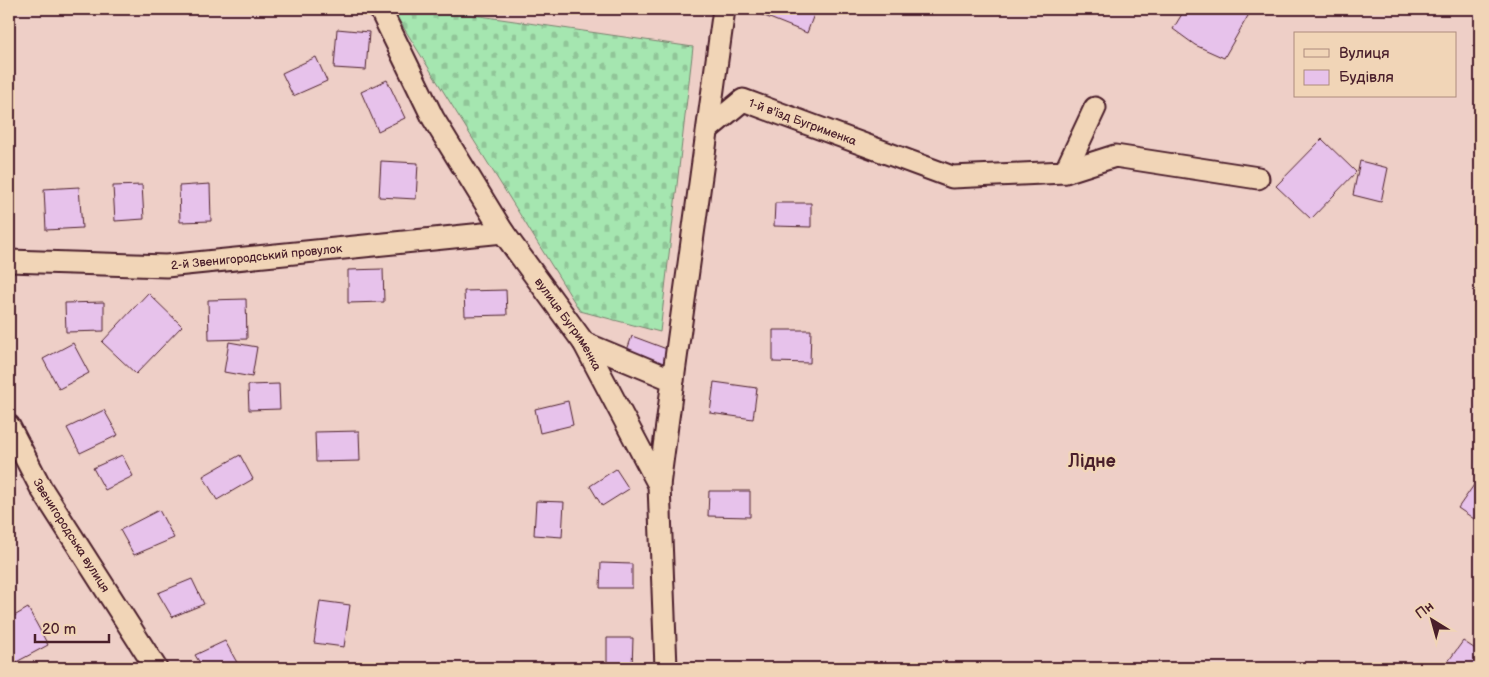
<svg xmlns="http://www.w3.org/2000/svg" width="1489" height="677" viewBox="0 0 1489 677" font-family="'Balsamiq Sans',sans-serif">
	<style>
		.cemetery { fill: url(#cemetery-stones); stroke: #78826e }
		.building { fill: #e7c2eb; stroke: #4a1f2b }
		.lines { fill: none; stroke-linecap: round; stroke-linejoin: round }
		.minor-casing { stroke: #4a1f2b; stroke-width: 25 }
		.minor { stroke: #f1d5b7; stroke-width: 21 }
		.labels { text-anchor: middle; dominant-baseline: central; stroke-width: 5; stroke-linejoin: round; paint-order: stroke }
		.street-label { font-size: 12px; fill: #4a1f2b; stroke: #f1d5b7 }
		.district-label { font-size: 18px; font-weight: bold; fill: #4a1f2b; stroke: #f1d5b7 }
	</style>
	<defs>
		<pattern id="cemetery-stones" width="16" height="16" patternUnits="userSpaceOnUse" patternTransform="scale(1.25)"><rect width="16" height="16" fill="#a5e6b0"/><path d="M2 7V4a2 2 0 0 1 4 0v3zM10 15v-3a2 2 0 0 1 4 0v3z" fill="#90c598"/></pattern>
	</defs>
	<rect width="100%" height="100%" fill="#eecfc7"/>
	<filter id="ink" filterUnits="userSpaceOnUse"><feTurbulence type="fractalNoise" baseFrequency=".02" numOctaves="2"/><feDisplacementMap in="SourceGraphic" scale="10" xChannelSelector="R" yChannelSelector="G"/><feConvolveMatrix kernelMatrix="1 2 1 2 8 2 1 2 1" color-interpolation-filters="sRGB"/></filter>
	<g filter="url(#ink)">
		<polygon class="cemetery" points="392,9 432,9 693,47 660,332 580,311"/>
		<g class="building">
			<polygon points="747,9 816,9 807,33"/>
			<polygon points="1185,9 1238,9 1249,14 1224,58 1195,45 1173,29"/>
			<polygon points="337,29 369,32 366,70 334,68"/>
			<polygon points="316,57 327,81 293,96 282,73"/>
			<polygon points="387,80 405,118 378,131 361,92"/>
			<polygon points="1322,139 1356,172 1311,219 1276,186"/>
			<polygon points="11,161 13,193 9,194 9,162"/>
			<polygon points="381,161 418,163 416,199 379,197"/>
			<polygon points="1360,161 1388,168 1381,202 1353,195"/>
			<polygon points="210,184 211,221 180,222 179,186"/>
			<polygon points="142,185 144,219 115,221 113,186"/>
			<polygon points="79,187 82,228 46,230 44,189"/>
			<polygon points="775,203 811,203 811,227 774,226"/>
			<polygon points="383,269 384,302 348,303 348,270"/>
			<polygon points="506,290 507,315 465,316 464,291"/>
			<polygon points="148,293 182,326 136,374 102,342"/>
			<polygon points="246,299 247,339 209,340 208,300"/>
			<polygon points="104,302 104,331 66,332 65,303"/>
			<polygon points="773,330 811,330 810,363 773,362"/>
			<polygon points="632,336 672,351 665,369 626,353"/>
			<polygon points="229,342 257,347 252,377 224,372"/>
			<polygon points="73,343 89,373 59,389 43,359"/>
			<polygon points="714,382 757,388 753,419 710,413"/>
			<polygon points="279,384 280,409 249,410 248,385"/>
			<polygon points="568,401 573,425 540,433 535,409"/>
			<polygon points="104,410 118,435 80,453 67,428"/>
			<polygon points="359,431 360,461 316,462 315,432"/>
			<polygon points="122,455 133,476 105,490 93,468"/>
			<polygon points="240,455 253,479 217,500 203,476"/>
			<polygon points="616,469 629,489 602,506 590,486"/>
			<polygon points="1476,482 1480,485 1480,523 1458,508"/>
			<polygon points="709,491 750,491 750,517 708,516"/>
			<polygon points="536,501 564,502 562,537 534,535"/>
			<polygon points="159,510 174,538 134,555 120,530"/>
			<polygon points="601,563 632,564 632,588 600,588"/>
			<polygon points="192,579 204,604 172,617 158,593"/>
			<polygon points="320,601 350,605 344,647 314,643"/>
			<polygon points="28,608 48,645 9,666 9,619"/>
			<polygon points="607,638 633,638 632,668 607,668"/>
			<polygon points="225,641 240,668 203,668 195,655"/>
			<polygon points="1463,641 1480,652 1480,668 1455,668 1447,663"/>
		</g>
		<g class="lines">
			<defs>
				<g id="minor">
					<path id="s1" d="M380,9L433,118L503,232L584,343L659,485L666,668"/>
					<path id="s2" d="M708,129L743,100L952,177L1065,172L1095,108"/>
					<polyline points="1065,172 1115,156 1258,178"/>
					<path id="s3" d="M9,261L166,266L503,232"/>
					<polyline points="584,343 673,380 659,485"/>
					<polyline points="673,380 724,9"/>
					<path id="s4" d="M9,426L41,488L156,668"/>
				</g>
			</defs>
			<use href="#minor" class="minor-casing"/>
			<use href="#minor" class="minor"/>
		</g>
	</g>
	<g class="labels">
		<g class="street-label">
			<text stroke="none"><textPath href="#s2" startOffset="109">1-й в'їзд Бугрименка</textPath></text>
			<text stroke="none"><textPath href="#s3" startOffset="248">2-й Звенигородський провулок</textPath></text>
			<text stroke="none"><textPath href="#s1" startOffset="368">вулиця Бугрименка</textPath></text>
			<text stroke="none"><textPath href="#s4" startOffset="126">Звенигородська вулиця</textPath></text>
		</g>
		<g class="district-label">
			<text x="1092" y="461">Лідне</text>
		</g>
	</g>
	<rect width="1489" height="677" fill="none" stroke="#f1d5b7" stroke-width="30"/>
	<rect x="15" y="15" width="1459" height="647" fill="none" stroke="#4a1f2b" stroke-width="2" filter="url(#ink)"/>
	<rect x="1294" y="32" width="162" height="65" fill="#f1d5b7" stroke="#ae8c7f"/>
	<rect x="1304" y="49" width="25" height="8" fill="#f1d5b7" stroke="#ae8c7f"/>
	<text x="1339" y="58" font-size="15" fill="#4a1f2b">Вулиця</text>
	<rect x="1304" y="70" width="25" height="15" fill="#e7c2eb" stroke="#ae8c7f"/>
	<text x="1339" y="82" font-size="15" fill="#4a1f2b">Будівля</text>
	<g transform="translate(1432 620) rotate(323)" stroke="#f1d5b7" stroke-width="4" paint-order="stroke">
	<path d="M0-4L9 19L0 12L-9 19Z" fill="#4a1f2b"/>
	<text y="-8" font-size="14" font-weight="bold" text-anchor="middle" fill="#4a1f2b">Пн</text>
	</g>
	<path d="M35 634v8h74v-8" fill="none" stroke="#4a1f2b" stroke-width="2.5"/>
	<text x="42" y="634" font-size="15" fill="#4a1f2b" stroke="#f1d5b7" stroke-width="4" paint-order="stroke">20 m</text>
</svg>
